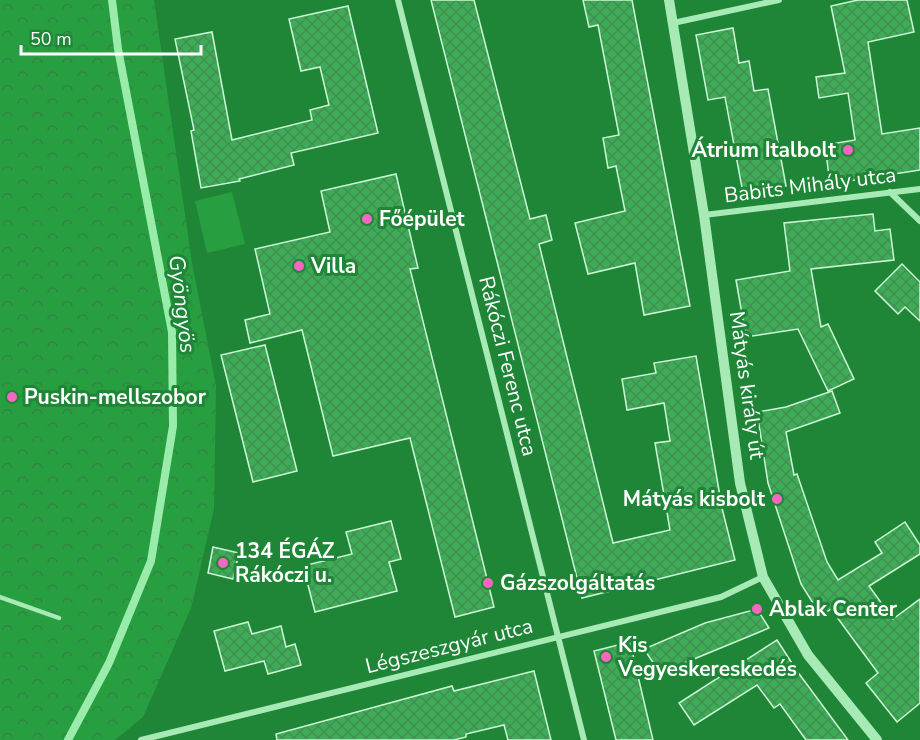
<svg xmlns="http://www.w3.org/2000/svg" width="920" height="740" viewBox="0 0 920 740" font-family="'Nunito Sans',sans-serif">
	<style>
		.grass { fill: #279f41 }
		.park { fill: url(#park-crowns) }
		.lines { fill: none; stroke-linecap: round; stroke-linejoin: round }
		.stream { stroke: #9aecaa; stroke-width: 8 }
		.building { fill: url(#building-cross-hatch); stroke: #cbf8d5; stroke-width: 1.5 }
		.service { stroke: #a7eab5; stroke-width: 4.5 }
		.minor { stroke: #a7eab5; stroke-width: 6 }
		.tertiary { stroke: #a7eab5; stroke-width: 10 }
		.poi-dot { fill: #f966c2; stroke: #1e8636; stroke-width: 2 }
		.labels { text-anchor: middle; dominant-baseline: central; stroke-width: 6; stroke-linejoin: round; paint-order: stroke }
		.poi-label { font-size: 21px; font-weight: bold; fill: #fff; stroke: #1e8636; text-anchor: start }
		.street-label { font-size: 21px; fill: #fff; stroke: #1e8636 }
		.water-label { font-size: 22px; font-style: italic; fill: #f7fef9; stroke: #1e8636 }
	</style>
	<defs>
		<pattern id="park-crowns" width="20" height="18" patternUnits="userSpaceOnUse" patternTransform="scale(1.5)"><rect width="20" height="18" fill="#279f41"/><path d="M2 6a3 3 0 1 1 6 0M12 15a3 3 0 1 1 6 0" fill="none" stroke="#348245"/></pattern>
		<pattern id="building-cross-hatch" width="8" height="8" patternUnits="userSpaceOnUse" patternTransform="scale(1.5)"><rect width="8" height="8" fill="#3eab56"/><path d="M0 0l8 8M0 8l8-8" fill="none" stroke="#428e53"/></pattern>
	</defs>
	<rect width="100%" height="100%" fill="#1e8636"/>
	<polygon class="grass" points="232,192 245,244 207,253 195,201"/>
	<polygon class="park" points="0,0 154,0 192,263 216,386 214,509 191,608 143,717 115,740 0,740"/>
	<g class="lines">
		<polyline class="stream" points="68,740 109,663 151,561 173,426 172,332 118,49 112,0"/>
	</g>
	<g class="building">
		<polygon points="431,0 474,0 530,219 546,215 552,240 539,244 613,543 670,530 655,443 670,441 664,403 627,410 622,379 656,373 654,363 696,356 722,508 735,560 582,598"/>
		<polygon points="583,0 632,0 690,306 644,315 635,263 588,274 575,223 625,211 616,166 608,168 603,138 619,135 598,25 589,27"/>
		<polygon points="858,0 907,0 914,32 868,42 882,134 920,128 920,170 830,184 825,145 855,140 848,93 819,98 816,77 845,73 831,6"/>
		<polygon points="348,6 378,133 291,153 294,165 239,179 240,181 201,188 191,131 194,130 175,39 212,32 232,140 312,120 310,110 329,105 320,67 301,71 289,19"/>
		<polygon points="733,28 739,63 749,61 754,91 768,89 786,186 743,193 725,97 708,100 696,35"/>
		<polygon points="396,174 418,268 410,269 494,607 455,617 410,438 333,456 302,330 250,343 245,320 270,314 255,249 330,232 321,191"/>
		<polygon points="873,214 875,231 890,229 894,260 811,269 821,327 828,324 854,379 828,391 798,329 746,337 736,280 790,271 784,223"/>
		<polygon points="902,264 920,282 920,321 905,307 898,314 875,291"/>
		<polygon points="265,345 297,471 253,482 221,355"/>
		<polygon points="832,391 840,413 786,432 794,475 797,474 827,562 838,580 882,553 875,542 905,522 920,545 920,554 869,586 893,619 920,599 920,703 897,722 866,683 878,673 831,609 821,616 801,584 768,483 757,412 786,407"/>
		<polygon points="391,521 401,559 389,562 397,591 315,612 303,566 352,554 346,532"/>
		<polygon points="213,547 239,553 233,579 208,573"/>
		<polygon points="757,609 769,628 660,673 644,649 705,623"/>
		<polygon points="248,622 252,634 281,626 286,647 295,644 301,665 268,674 264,661 225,671 214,631"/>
		<polygon points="777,640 797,671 848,740 806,740 780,704 774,708 757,685 694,725 679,703"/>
		<polygon points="630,642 653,740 616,740 594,651"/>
		<polygon points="534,671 551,740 508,740 504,725 466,734 466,737 454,740 277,740 276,734 452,686 454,691"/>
	</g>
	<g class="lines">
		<polyline class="service" points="0,597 59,618"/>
		<g class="minor">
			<polyline points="398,0 584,740"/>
			<polyline points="673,23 779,0"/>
			<polyline points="890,192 920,221"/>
			<polyline points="704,215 920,189"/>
			<polyline points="141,740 721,597 763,577"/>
		</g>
		<polyline class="tertiary" points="669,0 704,215 740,483 763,577 808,655 877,740"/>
	</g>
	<g class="poi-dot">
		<circle cx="848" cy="150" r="6"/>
		<circle cx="367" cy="219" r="6"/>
		<circle cx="299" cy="266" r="6"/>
		<circle cx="12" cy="397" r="6"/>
		<circle cx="777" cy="499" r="6"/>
		<circle cx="223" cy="563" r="6"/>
		<circle cx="488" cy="583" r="6"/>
		<circle cx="757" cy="609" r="6"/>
		<circle cx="606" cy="657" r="6"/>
	</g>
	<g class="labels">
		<g class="poi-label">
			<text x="836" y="150" text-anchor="end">Átrium Italbolt</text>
			<text x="379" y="219">Főépület</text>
			<text x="311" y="266">Villa</text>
			<text x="24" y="397">Puskin-mellszobor</text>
			<text x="765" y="499" text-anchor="end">Mátyás kisbolt</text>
			<text x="235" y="551">134 ÉGÁZ<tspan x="235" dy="24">Rákóczi u.</tspan></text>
			<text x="500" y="583">Gázszolgáltatás</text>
			<text x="769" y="609">Ablak Center</text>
			<text x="618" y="645">Kis<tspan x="618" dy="24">Vegyeskereskedés</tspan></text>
		</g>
		<g class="street-label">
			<text transform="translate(810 185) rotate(-7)">Babits Mihály utca</text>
			<text transform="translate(508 366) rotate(76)">Rákóczi Ferenc utca</text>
			<text transform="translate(747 385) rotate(82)">Mátyás király út</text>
			<text transform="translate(449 646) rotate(-14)">Légszeszgyár utca</text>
		</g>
		<g class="water-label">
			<text transform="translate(182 304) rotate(83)">Gyöngyös</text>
		</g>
	</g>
	<path d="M21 45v9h180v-9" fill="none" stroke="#ffffff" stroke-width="3"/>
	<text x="30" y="45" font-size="18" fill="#ffffff" stroke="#1e8636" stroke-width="4.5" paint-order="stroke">50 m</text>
</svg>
